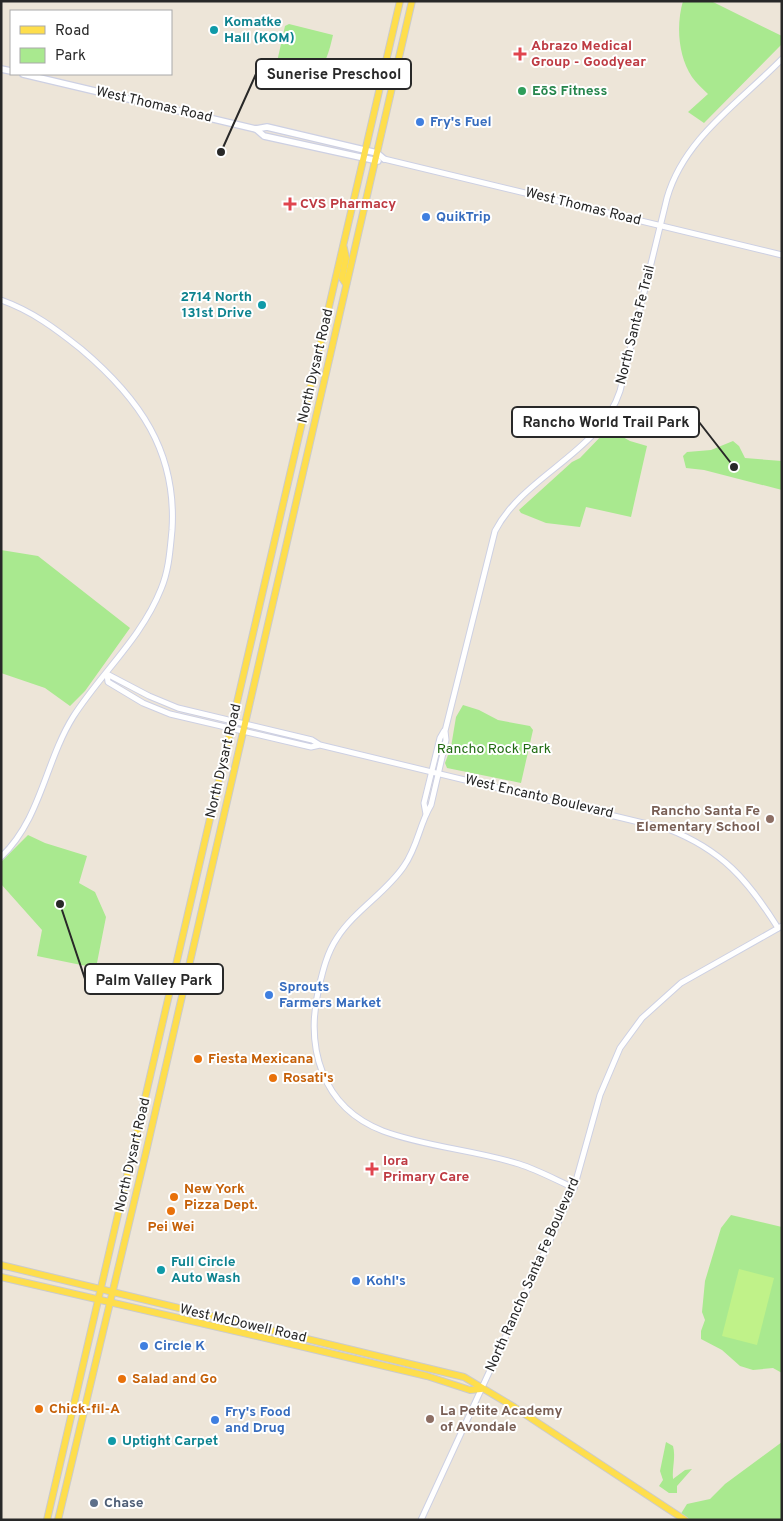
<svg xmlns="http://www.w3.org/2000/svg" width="783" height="1521" viewBox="0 0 783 1521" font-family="Overpass,sans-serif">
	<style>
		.green { fill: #a9e98f }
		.pitch { fill: #c0f289 }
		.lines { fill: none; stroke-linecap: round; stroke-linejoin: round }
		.stream { stroke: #60c9fa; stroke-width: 1 }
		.tertiary-casing { stroke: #cdd0e3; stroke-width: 7 }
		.secondary-casing { stroke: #cdd0e3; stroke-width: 8 }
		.primary-casing { stroke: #cbcbcb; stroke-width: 8 }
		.tertiary { stroke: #fff; stroke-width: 5 }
		.secondary { stroke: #fff; stroke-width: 5.5 }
		.primary { stroke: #fede4c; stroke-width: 6 }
		.culture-dot { fill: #0f9aa8; stroke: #fff; stroke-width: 2 }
		.health-dot { fill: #e0444e; stroke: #fff; stroke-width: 2 }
		.leisure-dot { fill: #2e9e5b; stroke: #fff; stroke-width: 2 }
		.shop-dot { fill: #3f7fe0; stroke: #fff; stroke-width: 2 }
		.education-dot { fill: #8d6e63; stroke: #fff; stroke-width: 2 }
		.food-dot { fill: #e8710a; stroke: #fff; stroke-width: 2 }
		.service-dot { fill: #5c6f8a; stroke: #fff; stroke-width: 2 }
		.labels { text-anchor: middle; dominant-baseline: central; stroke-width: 4; stroke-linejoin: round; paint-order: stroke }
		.culture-label { font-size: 14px; font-weight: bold; fill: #0d838f; stroke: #fff; text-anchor: start }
		.health-label { font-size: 14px; font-weight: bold; fill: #be3a42; stroke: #fff; text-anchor: start }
		.leisure-label { font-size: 14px; font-weight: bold; fill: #27864d; stroke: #fff; text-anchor: start }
		.street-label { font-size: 14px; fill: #282828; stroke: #fff }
		.shop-label { font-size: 14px; font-weight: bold; fill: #366cbe; stroke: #fff; text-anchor: start }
		.park-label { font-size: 14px; fill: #206b12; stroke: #fff }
		.education-label { font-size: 14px; font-weight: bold; fill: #785e54; stroke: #fff; text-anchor: end }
		.food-label { font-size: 14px; font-weight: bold; fill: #c56008; stroke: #fff; text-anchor: start }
		.service-label { font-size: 14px; font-weight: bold; fill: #4e5e75; stroke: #fff; text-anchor: start }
		.leader { fill: none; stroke: #282828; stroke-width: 2 }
		.callout-dot { fill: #282828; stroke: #fff; stroke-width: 2 }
		.callout { fill: #fff; stroke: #282828; stroke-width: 2 }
		.callout-label { font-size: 15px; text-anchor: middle; font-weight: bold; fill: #282828 }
	</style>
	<rect width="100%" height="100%" fill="#ede5d8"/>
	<g class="green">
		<path d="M683,1H711L782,36V44L704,123L688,112L708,94C702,88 696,83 692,77C678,56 676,25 683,1Z"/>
		<path d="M289,24L333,35C324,76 315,80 275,71L285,26Z"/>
		<polygon points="610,430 630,441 647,446 631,517 586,507 580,527 546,523 521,513 519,510 572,462 580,458 606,431"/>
		<polygon points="733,441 739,446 745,458 782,461 782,490 704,470 686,468 683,456 687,452 711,450"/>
		<polygon points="1,550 38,556 130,628 85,691 70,706 45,688 1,673"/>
		<polygon points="463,705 479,710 498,720 530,726 533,730 521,783 447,768 445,763 451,747 456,717"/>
		<polygon points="28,835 45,843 87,856 79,883 95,892 106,917 96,968 37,956 42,930 1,884 1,862"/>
		<polygon points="731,1215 782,1227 782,1373 773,1368 753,1370 740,1366 722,1350 701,1339 701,1331 705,1320 702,1312 705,1281 721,1228"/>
		<path d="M666,1442L673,1446C676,1458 672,1467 673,1479L685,1470L692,1469L677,1486V1493H669L659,1486L663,1480L660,1471Z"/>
		<polygon points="782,1442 782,1520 677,1520 687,1504 710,1499 725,1484"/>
	</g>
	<polygon class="pitch" points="739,1269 774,1278 757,1345 722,1336"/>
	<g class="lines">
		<polyline class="stream" points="366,62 378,65"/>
		<defs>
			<g id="tertiary">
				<polyline points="384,159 782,255"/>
				<path d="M1,300C32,311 56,329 81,349C139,398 177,451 172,530C170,550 169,570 161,589C141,639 101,673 73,717C45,762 41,819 1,857"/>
				<path d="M320,745L311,747L170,714L143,703L108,682L107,674L149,696L178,708L312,740L320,745L668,829C722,850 748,880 778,928"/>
				<polyline points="426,814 424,803 440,738 444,731"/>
				<path d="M574,1188C556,1180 538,1170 519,1164C475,1150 426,1147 383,1131C321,1107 305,1047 319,987C323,970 327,953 337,938C355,910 386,893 404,866C418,846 419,825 431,805L446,740L445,731L495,531C524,475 600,453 620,391L667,198C684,138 740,102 782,59"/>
				<polyline points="421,1520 574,1188 600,1095 620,1048 642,1018 681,983 782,926"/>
			</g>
			<g id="secondary">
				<polyline points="1,69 11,71"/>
				<polyline points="23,74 256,129 267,127 377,153 384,159"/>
				<polyline points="256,129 264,136 378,161"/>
			</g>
			<g id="primary">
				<polyline points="344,248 346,258 342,278 346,284"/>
				<polyline points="1,1265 464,1377 514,1407 685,1520"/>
				<polyline points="1,1277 304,1347 427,1376 470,1390 481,1389"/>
				<polyline points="47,1520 400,1"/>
				<polyline points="58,1520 146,1152 412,1"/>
			</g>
		</defs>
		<use href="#tertiary" class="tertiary-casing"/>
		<use href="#secondary" class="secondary-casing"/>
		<use href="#primary" class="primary-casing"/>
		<use href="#tertiary" class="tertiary"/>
		<use href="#secondary" class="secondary"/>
		<use href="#primary" class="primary"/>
	</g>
	<g class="culture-dot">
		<circle cx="214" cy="30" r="5"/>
		<circle cx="262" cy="305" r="5"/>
		<circle cx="161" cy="1270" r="5"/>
		<circle cx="112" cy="1441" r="5"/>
	</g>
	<g class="health-dot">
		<path d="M517.5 46.5h5v5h5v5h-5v5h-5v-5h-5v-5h5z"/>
		<path d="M287.5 196.5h5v5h5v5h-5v5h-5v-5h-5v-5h5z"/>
		<path d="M369.5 1161.5h5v5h5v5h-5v5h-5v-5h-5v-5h5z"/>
	</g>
	<circle class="leisure-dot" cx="522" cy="91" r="5"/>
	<g class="shop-dot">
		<circle cx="420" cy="122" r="5"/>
		<circle cx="426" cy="217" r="5"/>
		<circle cx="269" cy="995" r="5"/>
		<circle cx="356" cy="1281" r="5"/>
		<circle cx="144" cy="1346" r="5"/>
		<circle cx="215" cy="1420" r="5"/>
	</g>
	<g class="education-dot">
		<circle cx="770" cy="819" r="5"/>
		<circle cx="430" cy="1419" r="5"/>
	</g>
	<g class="food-dot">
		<circle cx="198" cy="1059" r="5"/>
		<circle cx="273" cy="1078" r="5"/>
		<circle cx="174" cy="1197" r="5"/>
		<circle cx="171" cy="1211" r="5"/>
		<circle cx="122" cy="1379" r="5"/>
		<circle cx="39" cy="1409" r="5"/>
	</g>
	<circle class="service-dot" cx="94" cy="1503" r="5"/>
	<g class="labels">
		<g class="culture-label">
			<text x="224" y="22">Komatke<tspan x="224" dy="16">Hall (KOM)</tspan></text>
			<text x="252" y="297" text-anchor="end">2714 North<tspan x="252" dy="16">131st Drive</tspan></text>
			<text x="171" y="1262">Full Circle<tspan x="171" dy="16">Auto Wash</tspan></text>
			<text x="122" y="1441">Uptight Carpet</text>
		</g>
		<g class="health-label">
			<text x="531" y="46">Abrazo Medical<tspan x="531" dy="16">Group - Goodyear</tspan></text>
			<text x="300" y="204">CVS Pharmacy</text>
			<text x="383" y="1161">Iora<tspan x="383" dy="16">Primary Care</tspan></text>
		</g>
		<g class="leisure-label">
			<text x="532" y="91">EōS Fitness</text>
		</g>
		<g class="street-label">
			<text transform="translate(154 105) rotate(13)">West Thomas Road</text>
			<text transform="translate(583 207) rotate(14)">West Thomas Road</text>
			<text transform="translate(636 325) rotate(-76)">North Santa Fe Trail</text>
			<text transform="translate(316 366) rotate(-77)">North Dysart Road</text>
			<text transform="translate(224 761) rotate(-77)">North Dysart Road</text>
			<text transform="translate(539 797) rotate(13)">West Encanto Boulevard</text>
			<text transform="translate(133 1155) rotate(-77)">North Dysart Road</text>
			<text transform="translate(533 1275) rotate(-66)">North Rancho Santa Fe Boulevard</text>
			<text transform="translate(243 1324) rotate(13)">West McDowell Road</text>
		</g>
		<g class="shop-label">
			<text x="430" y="122">Fry's Fuel</text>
			<text x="436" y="217">QuikTrip</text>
			<text x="279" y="987">Sprouts<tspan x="279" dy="16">Farmers Market</tspan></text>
			<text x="366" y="1281">Kohl's</text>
			<text x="154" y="1346">Circle K</text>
			<text x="225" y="1412">Fry's Food<tspan x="225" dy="16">and Drug</tspan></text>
		</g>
		<g class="park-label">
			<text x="494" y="749">Rancho Rock Park</text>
		</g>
		<g class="education-label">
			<text x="760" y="811">Rancho Santa Fe<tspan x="760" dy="16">Elementary School</tspan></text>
			<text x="440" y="1411" text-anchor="start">La Petite Academy<tspan x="440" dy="16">of Avondale</tspan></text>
		</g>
		<g class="food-label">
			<text x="208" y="1059">Fiesta Mexicana</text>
			<text x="283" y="1078">Rosati's</text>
			<text x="184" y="1189">New York<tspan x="184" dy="16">Pizza Dept.</tspan></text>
			<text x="171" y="1227" text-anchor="middle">Pei Wei</text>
			<text x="132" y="1379">Salad and Go</text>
			<text x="49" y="1409">Chick-fil-A</text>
		</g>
		<g class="service-label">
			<text x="104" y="1503">Chase</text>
		</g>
	</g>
	<path class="leader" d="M221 152L256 74M734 467L699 422M60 904L85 979"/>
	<g class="callout-dot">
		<circle cx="221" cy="152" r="5"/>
		<circle cx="734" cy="467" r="5"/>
		<circle cx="60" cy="904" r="5"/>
	</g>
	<g class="callout">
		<rect x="256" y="59" width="155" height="30" rx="5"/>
		<rect x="512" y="407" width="187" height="30" rx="5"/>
		<rect x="85" y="964" width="138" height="30" rx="5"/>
	</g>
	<g class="callout-label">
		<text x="334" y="79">Sunerise Preschool</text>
		<text x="606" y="427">Rancho World Trail Park</text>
		<text x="154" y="985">Palm Valley Park</text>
	</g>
	<rect width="783" height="1521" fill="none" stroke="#282828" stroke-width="5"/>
	<rect x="10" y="10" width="162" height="65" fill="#ffffff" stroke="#a9a9a9"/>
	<rect x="20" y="26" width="25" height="8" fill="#fede4c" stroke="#a9a9a9"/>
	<text x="55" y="35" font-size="15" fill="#282828">Road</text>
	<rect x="20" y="48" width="25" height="15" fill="#a9e98f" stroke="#a9a9a9"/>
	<text x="55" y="60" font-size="15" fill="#282828">Park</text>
</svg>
